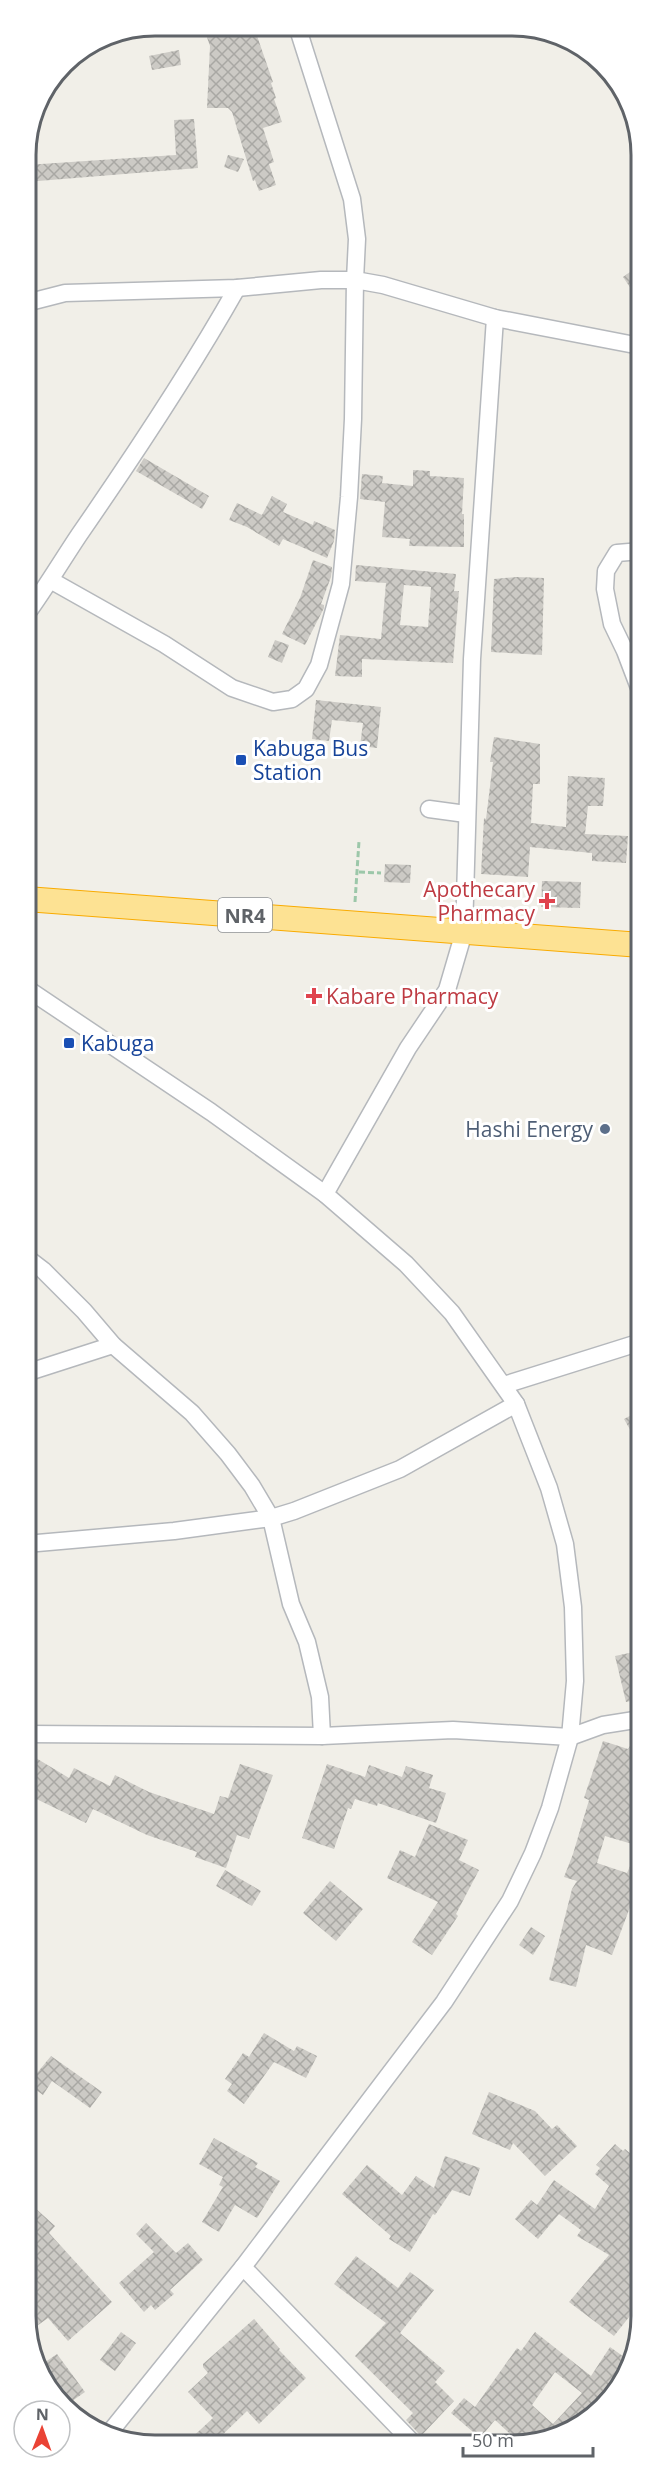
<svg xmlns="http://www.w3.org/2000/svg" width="667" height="2471" viewBox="0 0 667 2471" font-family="'Open Sans',sans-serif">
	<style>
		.building { fill: url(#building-cross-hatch); fill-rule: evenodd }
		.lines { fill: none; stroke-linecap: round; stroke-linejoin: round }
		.minor-casing { stroke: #b5b8bc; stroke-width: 19 }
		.highway-casing { stroke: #f9ab00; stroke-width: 26 }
		.path { stroke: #9cc7a9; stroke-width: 3; stroke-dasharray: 6 3; stroke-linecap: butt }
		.minor { stroke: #fff; stroke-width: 16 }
		.highway { stroke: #fde293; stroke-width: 24 }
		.transit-dot { fill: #1a4fb4; stroke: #fff; stroke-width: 2 }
		.health-dot { fill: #e0444e; stroke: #fff; stroke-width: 2 }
		.service-dot { fill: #5c6f8a; stroke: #fff; stroke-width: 2 }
		.labels { text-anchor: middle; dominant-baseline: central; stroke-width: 6; stroke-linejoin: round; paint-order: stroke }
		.shield { fill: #fff; stroke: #8f9295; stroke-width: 1.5 }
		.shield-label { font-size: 20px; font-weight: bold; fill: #5f6368 }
		.transit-label { font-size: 21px; fill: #164399; stroke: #fff; text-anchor: start }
		.health-label { font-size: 21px; fill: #be3a42; stroke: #fff; text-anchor: end }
		.service-label { font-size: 21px; fill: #4e5e75; stroke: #fff; text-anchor: end }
		.rim { fill: none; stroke: #5f6368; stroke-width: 3 }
	</style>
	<defs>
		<pattern id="building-cross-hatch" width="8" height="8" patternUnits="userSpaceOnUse" patternTransform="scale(1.5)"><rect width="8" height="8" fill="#cccac5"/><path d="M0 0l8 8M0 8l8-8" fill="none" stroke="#a9a8a4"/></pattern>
	</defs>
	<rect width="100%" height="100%" fill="#f1efe8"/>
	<g class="building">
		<polygon points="203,26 247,26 250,35 256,33 273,82 271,83 276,98 274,99 282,122 263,128 274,162 269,164 276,185 259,191 255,180 253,181 232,112 228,108 207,108 210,46"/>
		<polygon points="179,50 181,65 152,70 149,56"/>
		<polygon points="194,119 198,168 26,182 26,165 176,155 174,120"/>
		<polygon points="228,155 244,159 238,172 224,167"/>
		<polygon points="640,265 640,302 623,277"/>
		<polygon points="144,458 209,496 202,509 136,471"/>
		<polygon points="413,470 430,471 430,476 464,478 462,514 464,514 464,547 409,546 410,539 382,537 385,502 360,499 362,474 383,476 382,483 413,486"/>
		<polygon points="272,496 287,504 283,512 313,525 314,521 335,530 334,541 327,558 283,539 279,546 247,527 229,520 237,503 262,515"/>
		<polygon points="313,560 332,567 331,577 321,604 324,605 324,608 305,645 282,634 300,598"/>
		<path d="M356,565L456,574L454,591H459L453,663L362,659V677L335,676L340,635L381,639L386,583L355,581ZM404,585L431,587L428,627L400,625Z"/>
		<polygon points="517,577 544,578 542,655 491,652 494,579"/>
		<polygon points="275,640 289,645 282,663 268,657"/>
		<polygon points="316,700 381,707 377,748 360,746 363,723 332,720 329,741 312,739"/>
		<polygon points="494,737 540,744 540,784 533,784 531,823 566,827 568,776 605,778 603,806 588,806 585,834 628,836 626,863 592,861 592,853 530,847 528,877 481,874 484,818 486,819 493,762 490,762"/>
		<polygon points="385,864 411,865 410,883 384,882"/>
		<polygon points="542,881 581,882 580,908 541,907"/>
		<polygon points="641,1410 641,1449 624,1419"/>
		<polygon points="634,1652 641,1682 641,1699 626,1702 615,1656"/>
		<path d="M603,1741L628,1749L630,1746L641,1750V1894L637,1904L632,1902L612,1955L586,1945L576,1987L549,1980L572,1889L577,1881L564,1877L573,1854L589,1800L584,1798ZM605,1836L639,1846L627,1873L597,1863Z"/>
		<polygon points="26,1752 69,1778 74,1768 110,1786 115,1775 149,1792 214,1814 220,1796 228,1798 240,1764 273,1775 249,1839 237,1835 226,1868 195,1857 197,1852 147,1835 93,1809 86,1823 26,1794"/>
		<polygon points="327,1764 365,1777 369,1765 402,1777 406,1766 433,1775 429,1788 446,1793 436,1823 378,1803 377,1806 355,1799 351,1809 348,1808 334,1849 302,1838"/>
		<polygon points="429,1824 468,1840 459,1860 479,1870 456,1914 458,1916 432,1955 412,1942 438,1902 387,1878 400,1850 415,1857"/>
		<polygon points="225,1870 261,1891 252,1906 216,1886"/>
		<polygon points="330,1881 363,1909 336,1941 303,1913"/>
		<polygon points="531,1927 545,1936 533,1955 519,1945"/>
		<polygon points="264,2033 294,2051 297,2046 317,2056 306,2078 274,2062 244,2104 227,2091 232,2084 225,2079 243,2053 249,2057"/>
		<polygon points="51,2056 102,2092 90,2108 52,2081 43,2095 28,2084"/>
		<polygon points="489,2092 535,2111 552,2129 557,2125 577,2146 545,2176 513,2143 510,2150 472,2134"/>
		<polygon points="214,2138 258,2163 255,2167 280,2181 257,2218 235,2205 219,2232 202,2222 223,2187 219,2185 223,2177 199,2164"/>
		<polygon points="615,2144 623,2151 625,2149 641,2162 641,2202 636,2211 641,2213 641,2302 614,2336 569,2302 609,2255 577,2236 581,2230 559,2214 538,2239 515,2219 531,2200 537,2205 554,2180 595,2209 609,2186 595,2174 600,2168 596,2165"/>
		<polygon points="445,2156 480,2168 470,2196 452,2190 435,2215 433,2214 410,2252 389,2239 391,2236 342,2194 367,2165 402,2195 416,2176 434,2188"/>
		<polygon points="34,2207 55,2226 49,2233 112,2302 68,2341 48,2318 27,2333 27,2216"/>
		<polygon points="146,2223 176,2253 188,2243 203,2260 170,2290 174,2294 155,2310 151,2305 144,2312 119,2283 154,2252 136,2234"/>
		<polygon points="356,2256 398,2288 410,2272 434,2290 400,2333 445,2371 435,2382 454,2401 421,2436 406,2420 413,2413 355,2356 386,2323 334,2284"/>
		<polygon points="254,2319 280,2349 279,2350 306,2378 259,2424 247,2411 214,2443 186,2443 213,2418 188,2392 208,2373 203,2367 203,2364"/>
		<polygon points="121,2332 136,2343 115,2371 100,2360"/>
		<path d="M535,2332L591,2376L610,2347L627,2359L609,2402L570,2432L529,2444H521L495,2420L480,2438L451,2413L464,2398L475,2407L517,2348L521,2351ZM555,2372L582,2393L553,2424L532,2405Z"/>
		<polygon points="57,2354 85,2392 65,2406 58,2402 41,2365"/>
	</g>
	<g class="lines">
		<defs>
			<g id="minor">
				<polyline points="297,26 352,199 357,239 355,280 383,285 495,318 640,346"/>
				<polyline points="26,303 65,293 237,288 321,280 355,280 353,419 349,497 341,584 319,665 306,689 292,699 273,702 232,688 164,644 52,581"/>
				<polyline points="641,551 617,553 606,571 605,589 612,624 625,651 641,693"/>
				<path d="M26,615C45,589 61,562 79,535C135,454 189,373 237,288"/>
				<polyline points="429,809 466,814"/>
				<polyline points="26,988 211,1112 325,1194 406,1264 452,1313 516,1404 549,1488 565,1544 573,1607 575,1681 570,1737 550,1808 533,1853 510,1901 444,2002 243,2267 110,2432"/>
				<polyline points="325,1194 408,1048 447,990 464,932 472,659 495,318"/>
				<polyline points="26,1257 43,1270 84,1311 113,1345 192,1413 228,1454 252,1486 271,1518 291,1604 307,1642 320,1697 322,1736"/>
				<polyline points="26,1373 113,1345"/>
				<polyline points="504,1385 641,1342"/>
				<polyline points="26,1544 174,1531 271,1518 294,1511 400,1469 516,1404"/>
				<polyline points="26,1734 322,1736 453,1730 570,1737 603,1725 641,1719"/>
				<polyline points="243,2267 414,2444"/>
			</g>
			<polyline id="highway" points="26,899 641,945"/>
		</defs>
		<use href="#minor" class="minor-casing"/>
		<use href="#highway" class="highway-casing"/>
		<g class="path">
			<polyline points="359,872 381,873"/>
			<polyline points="355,902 359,841"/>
		</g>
		<use href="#minor" class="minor"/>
		<use href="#highway" class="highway"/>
	</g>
	<g class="transit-dot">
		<rect x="235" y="754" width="12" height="12" rx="3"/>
		<rect x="63" y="1037" width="12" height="12" rx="3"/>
	</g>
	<g class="health-dot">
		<path d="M544 892h6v6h6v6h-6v6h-6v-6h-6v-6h6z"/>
		<path d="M311 987h6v6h6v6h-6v6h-6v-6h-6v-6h6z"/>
	</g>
	<circle class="service-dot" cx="605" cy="1129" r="6"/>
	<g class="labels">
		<rect class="shield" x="218" y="898" width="54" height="34" rx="4.5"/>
		<g class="shield-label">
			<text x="245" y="915">NR4</text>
		</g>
		<g class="transit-label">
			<text x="253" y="748">Kabuga Bus<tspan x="253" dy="24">Station</tspan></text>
			<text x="81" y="1043">Kabuga</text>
		</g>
		<g class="health-label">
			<text x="535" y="889">Apothecary<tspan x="535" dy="24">Pharmacy</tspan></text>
			<text x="326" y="996" text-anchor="start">Kabare Pharmacy</text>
		</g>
		<g class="service-label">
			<text x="593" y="1129">Hashi Energy</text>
		</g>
	</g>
	<path d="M0 0H667V2471H0ZM155 36H512A119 119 0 0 1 631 155V2316A119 119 0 0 1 512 2435H155A119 119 0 0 1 36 2316V155A119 119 0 0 1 155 36Z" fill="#fff" fill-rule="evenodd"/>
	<path class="rim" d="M155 36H512A119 119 0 0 1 631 155V2316A119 119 0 0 1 512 2435H155A119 119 0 0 1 36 2316V155A119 119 0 0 1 155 36Z"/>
	<g transform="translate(42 2429) rotate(1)"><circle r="28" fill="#ffffff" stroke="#bfc1c3" stroke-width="1.5"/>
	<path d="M0-4.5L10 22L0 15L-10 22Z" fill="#ea4335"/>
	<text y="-9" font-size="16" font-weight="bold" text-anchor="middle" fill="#5f6368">N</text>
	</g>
	<path d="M463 2447v9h130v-9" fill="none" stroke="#5f6368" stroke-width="3"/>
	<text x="472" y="2447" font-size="18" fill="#5f6368" stroke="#ffffff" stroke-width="4.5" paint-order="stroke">50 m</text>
</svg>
